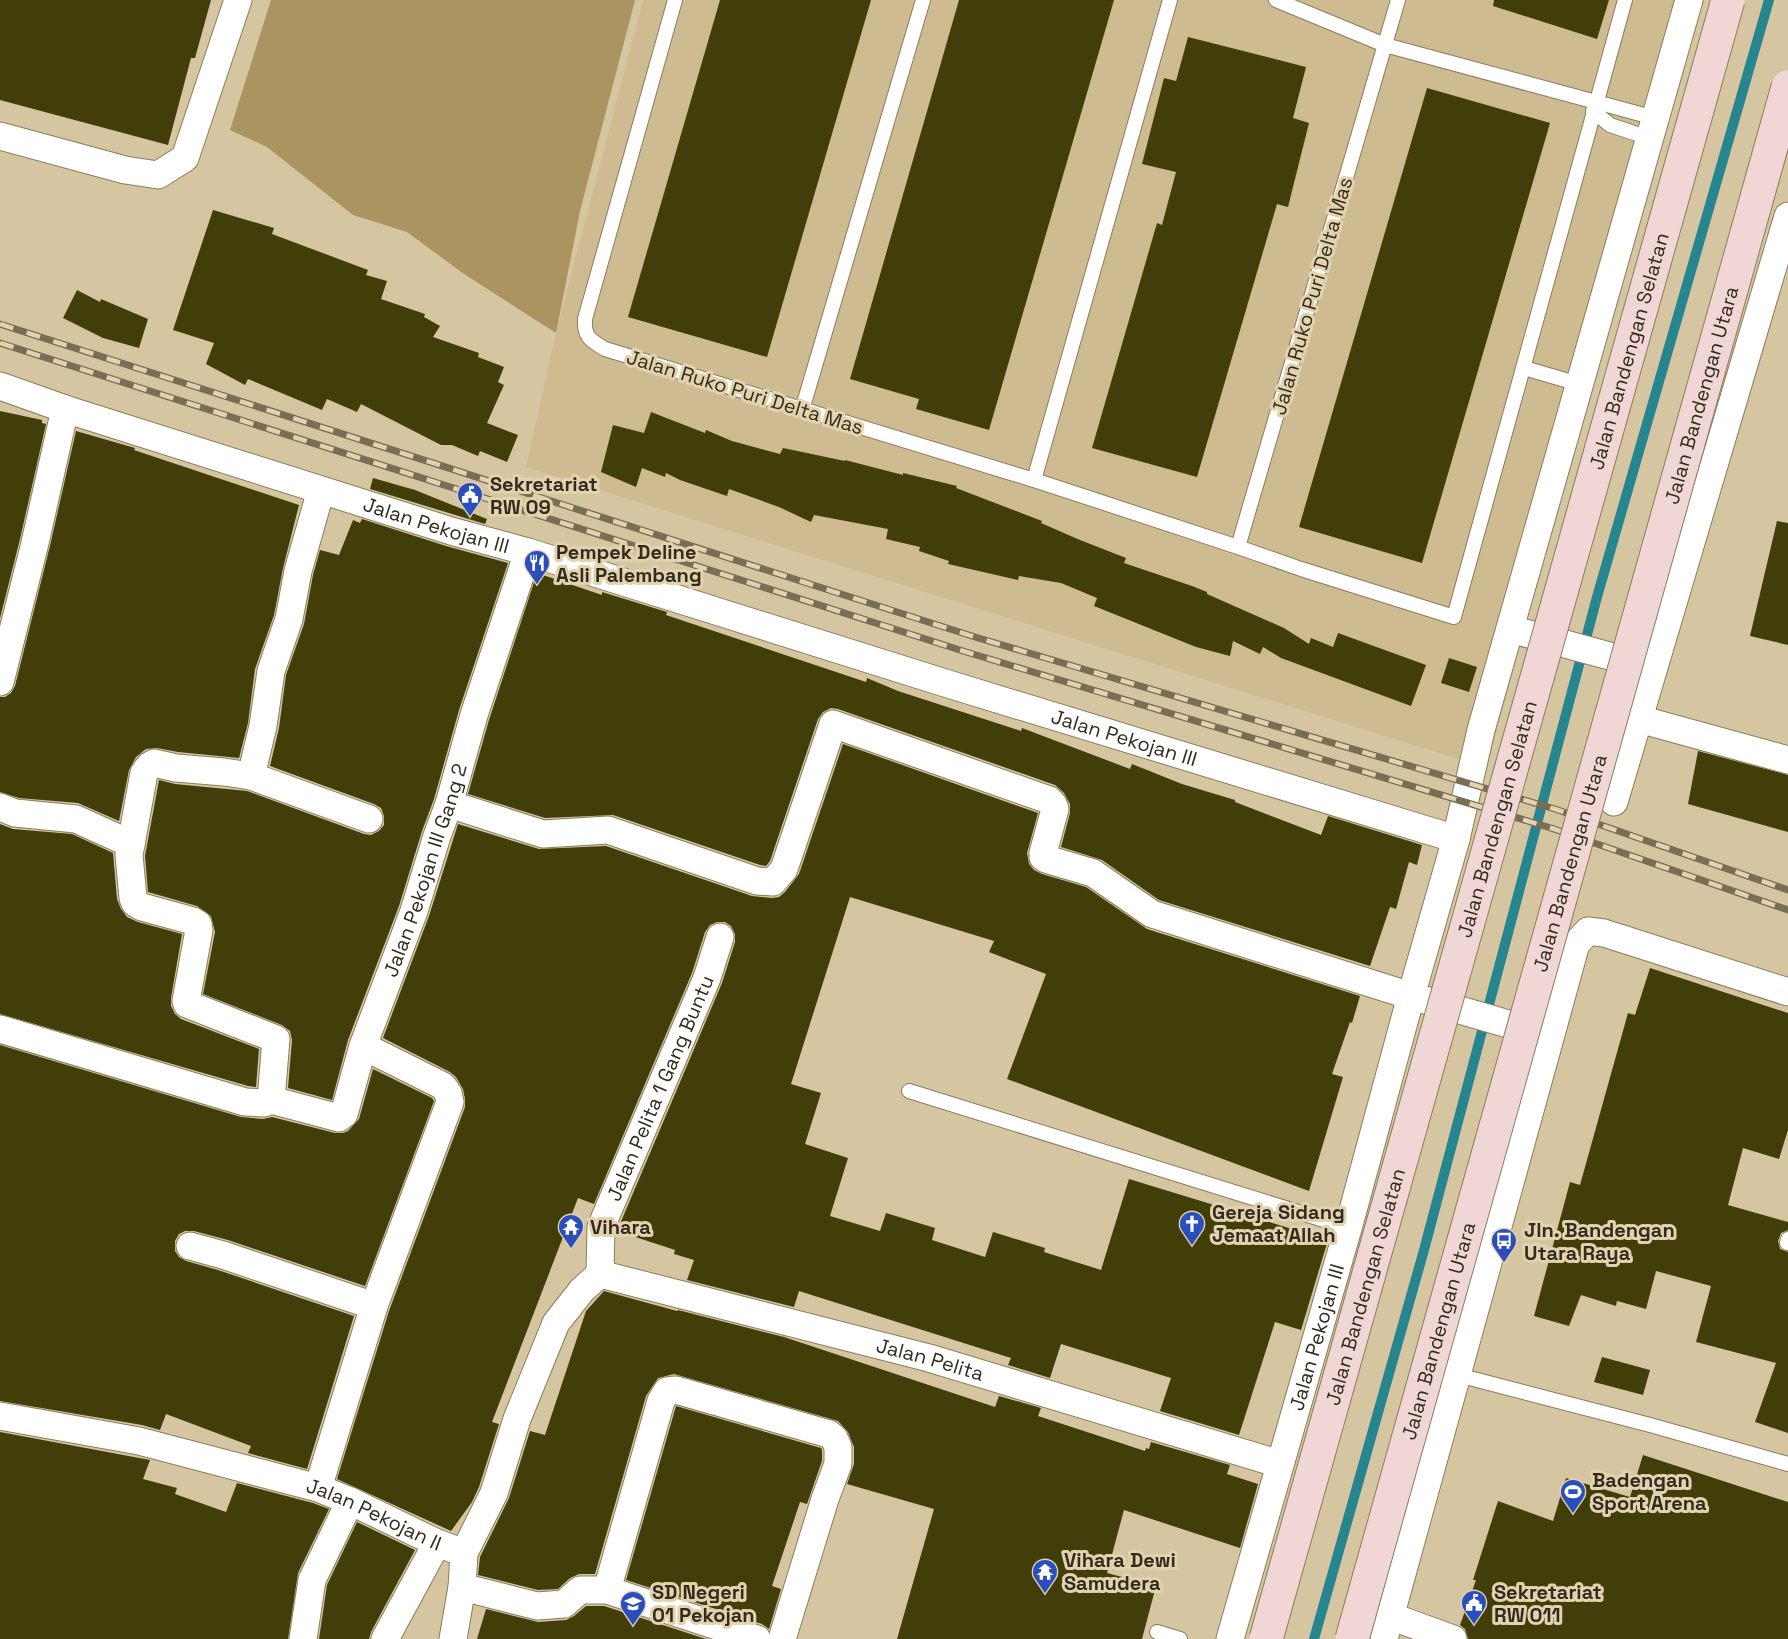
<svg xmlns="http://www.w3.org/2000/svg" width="1788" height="1639" viewBox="0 0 1788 1639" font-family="'Space Grotesk',sans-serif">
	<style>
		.built { fill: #cfbb91 }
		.green { fill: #ac9460 }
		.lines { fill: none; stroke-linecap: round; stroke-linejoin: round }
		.stream { stroke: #278590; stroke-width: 10 }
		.building { fill: #413e0a }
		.lane-casing { stroke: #8c7c5b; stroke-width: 16 }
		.street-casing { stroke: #8c7c5b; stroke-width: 29 }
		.lane { stroke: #fff; stroke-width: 14 }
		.street { stroke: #fff; stroke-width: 27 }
		.rail-casing { stroke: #786d55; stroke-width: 7 }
		.rail { stroke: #e3d2ae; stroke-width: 4.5; stroke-dasharray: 14; stroke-linecap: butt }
		.secondary-bridge-casing { stroke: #8c7c5b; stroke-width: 35; stroke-linecap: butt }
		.secondary-bridge { stroke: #f0d6d4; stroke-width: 33 }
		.labels { text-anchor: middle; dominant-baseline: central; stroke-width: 6; stroke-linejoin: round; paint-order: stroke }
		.street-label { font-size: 20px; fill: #332c1e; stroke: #e3d2ae }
		.poi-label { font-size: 20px; font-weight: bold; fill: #332c1e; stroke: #e3d2ae; text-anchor: start }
	</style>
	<rect width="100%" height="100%" fill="#d6c5a1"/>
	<polygon class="built" points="643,0 1694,0 1487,768 526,467 556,333"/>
	<polygon class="green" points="271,0 635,0 580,211 556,333 464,274 407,232 353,215 267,147 230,130"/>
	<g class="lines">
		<polyline class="stream" points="1314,1639 1424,1250 1597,597 1769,0"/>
	</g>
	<g class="building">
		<polygon points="0,0 211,0 195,58 191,58 168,145 0,100"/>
		<polygon points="720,0 871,0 767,357 628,317"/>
		<polygon points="959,0 1114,0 989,430 916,409 919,399 850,379"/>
		<polygon points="1494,0 1609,0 1597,39 1493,6"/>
		<polygon points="1188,37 1306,67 1293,118 1309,123 1288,207 1277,204 1197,477 1092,448 1157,223 1162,225 1176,172 1142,164 1164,78 1176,81"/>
		<polygon points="1427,88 1550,123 1422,563 1299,527"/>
		<polygon points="213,210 274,228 272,234 368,270 366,275 387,281 381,299 425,314 424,317 440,326 433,337 479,353 478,357 504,367 498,382 504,385 487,423 518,435 507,462 480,451 478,456 452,445 441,445 361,404 357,412 327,399 322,410 248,379 245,385 206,364 214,343 173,330"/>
		<polygon points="77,290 100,302 101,299 148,319 139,348 103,338 63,318"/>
		<polygon points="0,411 42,420 42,423 46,424 20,539 0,618"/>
		<polygon points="651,412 705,433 706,430 732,441 780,454 783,448 845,461 845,460 903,475 903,473 957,486 956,488 1042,521 1041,523 1080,540 1126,558 1124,563 1192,586 1207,592 1207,594 1284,628 1309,644 1311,638 1333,647 1338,633 1426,665 1411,706 1281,658 1263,647 1260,654 1233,641 1230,656 1196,647 1094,606 1097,598 1061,583 1019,576 1018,580 948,564 949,561 919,551 920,547 886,539 888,529 814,515 811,522 779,507 729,489 727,496 680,480 666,473 665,477 642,468 636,487 601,472 613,425 644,433"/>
		<polygon points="76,431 135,448 134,450 299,505 283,568 274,615 255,669 248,723 239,758 178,752 157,748 146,749 136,757 129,770 119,821 78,803 19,798 0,792 0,697 5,697 11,693 15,686 50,546"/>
		<polygon points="373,478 415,490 487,519 485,524 370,489"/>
		<polygon points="362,519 446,546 508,563 459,710 434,799 422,831 399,906 348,1040 332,1100 288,1088 292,1040 290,1031 282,1025 203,994 215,932 211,916 197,906 148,892 145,856 159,780 175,784 247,791 364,834 371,835 379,831 384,825 384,816 381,808 374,804 270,766 279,728 286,675 304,624 313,575 320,550 339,555 353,520 360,523"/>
		<polygon points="1777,521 1788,523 1788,645 1750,636"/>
		<polygon points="537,573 602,595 602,592 667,612 666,615 866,682 867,678 898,691 1021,731 1022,728 1130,769 1132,764 1182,784 1235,800 1235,802 1321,835 1328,816 1422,845 1417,865 1409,862 1396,909 1390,907 1370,966 1159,900 1102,860 1061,847 1070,813 1070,804 1064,793 1055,785 838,709 831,708 823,712 818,719 770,861 766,866 760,865 613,815 545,818 468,794 489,720"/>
		<polygon points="1449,658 1477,667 1469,692 1441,683"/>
		<polygon points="843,744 1038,813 1027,853 1029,864 1034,870 1042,874 1086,887 1147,929 1360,996 1352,1023 1350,1022 1332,1074 1343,1077 1309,1191 1007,1079 1046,974 989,952 994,941 850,897 791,1084 821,1093 805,1144 848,1158 830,1216 880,1231 886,1213 935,1228 932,1240 985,1257 993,1232 1045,1248 1044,1252 1101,1270 1129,1179 1328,1240 1301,1330 1275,1322 1239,1435 1160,1411 1171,1378 1061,1344 1050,1378 1008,1365 1011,1358 799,1291 794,1307 687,1280 694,1260 674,1254 675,1250 617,1231 722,983 735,942 735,934 731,926 725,922 717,922 710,925 705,932 692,973 594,1204 578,1198 492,1422 499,1424 479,1487 472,1502 451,1531 337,1479 389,1311 465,1107 465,1099 463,1089 456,1077 450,1072 383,1038 429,916 458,824 539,849 606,846 752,896 772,898 779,897 785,892 799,874"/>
		<polygon points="1698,751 1788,775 1788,832 1688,804"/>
		<polygon points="0,824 13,829 72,834 113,853 117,899 121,909 127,917 138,922 182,934 171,998 171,1006 175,1014 181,1019 259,1049 256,1087 248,1086 0,1014"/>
		<polygon points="1650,968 1788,1013 1788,1130 1779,1159 1743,1148 1728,1205 1788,1222 1788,1230 1781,1233 1778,1241 1780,1249 1788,1252 1788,1433 1755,1422 1776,1363 1696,1342 1711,1286 1656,1271 1646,1309 1617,1301 1616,1306 1581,1295 1569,1326 1534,1316 1570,1182 1580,1185 1628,1013 1635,1015"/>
		<polygon points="0,1045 241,1117 263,1119 272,1117 335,1133 343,1133 348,1131 359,1119 373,1069 432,1098 434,1101 365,1286 228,1240 194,1231 185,1231 179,1234 175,1241 175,1251 179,1257 186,1261 218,1270 354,1316 307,1469 248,1453 251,1446 166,1414 160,1430 142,1425 0,1401"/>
		<polygon points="604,1291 677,1311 678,1310 784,1337 995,1407 999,1396 1041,1408 1038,1416 1145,1451 1146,1448 1149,1449 1151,1442 1230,1465 1227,1474 1258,1484 1240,1548 1124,1510 1107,1573 1156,1586 1142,1639 897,1639 934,1509 847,1484 854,1464 854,1447 848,1432 838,1421 674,1374 658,1378 646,1396 595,1574 579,1574 570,1578 558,1589 538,1590 478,1575 480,1557 509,1498 530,1431 545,1435 586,1311"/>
		<polygon points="1602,1357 1650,1370 1643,1395 1594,1382"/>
		<polygon points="676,1406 821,1448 822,1450 822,1461 807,1504 800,1502 772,1586 781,1589 769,1629 762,1624 626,1580"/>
		<polygon points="0,1432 150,1460 143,1479 177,1488 175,1494 226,1512 237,1483 313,1503 329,1509 298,1573 288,1639 0,1639"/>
		<polygon points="1643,1455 1788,1502 1788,1639 1468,1639 1465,1629 1460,1625 1476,1580 1473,1580 1498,1501 1553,1521 1566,1478 1630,1497"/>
		<polygon points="357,1522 415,1550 371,1632 369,1639 319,1639 327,1585"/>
		<polygon points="586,1606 604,1606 706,1639 477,1639 486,1609 538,1622 566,1620 574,1616"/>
	</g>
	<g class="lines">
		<defs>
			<g id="lane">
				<path d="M675,0L585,319C584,337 590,340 605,349L1034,480L1238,547L1301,569L1454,617L1625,0"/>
				<polyline points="1276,0 1385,45 1655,118"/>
				<polyline points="1593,111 1610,125 1649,138"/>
				<polyline points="1524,368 1579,384"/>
				<polyline points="802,410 923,0"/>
				<polyline points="1034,480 1170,0"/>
				<polyline points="1238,547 1398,0"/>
				<polyline points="909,1091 1324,1220 1349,1225"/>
				<polyline points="1787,1243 1788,1239"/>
				<polyline points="1458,1375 1650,1425 1788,1464"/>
				<polyline points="1157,1632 1180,1639"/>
			</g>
			<g id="street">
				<polyline points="0,136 125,170 158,175 185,158 238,0"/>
				<path id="s1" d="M0,386L65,409L451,531L528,552L945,683L1456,839"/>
				<polyline points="1510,629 1646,666"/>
				<polyline points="0,682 35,543 65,409"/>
				<polyline points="1639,719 1788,760"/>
				<polyline points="251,776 263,726 271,671 289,619 298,571 321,490"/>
				<polyline points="1614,802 1788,216"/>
				<polyline points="449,804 543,834 608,830 757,881 773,882 784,869 833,724 1049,800 1053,804 1055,809 1043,853 1043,857 1046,859 1093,873 1152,914 1411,996 1550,1036"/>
				<polyline points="0,807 15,813 76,819 131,844"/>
				<polyline points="0,1029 245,1102 264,1103 271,1100"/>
				<polyline points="271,1100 276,1039 187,1004 186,1001 199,930 198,924 193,921 142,907 135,903 133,898 129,855 144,773 149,766 154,763 176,768 224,772 251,776 369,819"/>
				<path id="s2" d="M271,1100L339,1118L344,1114L363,1046L414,911L437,836L449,804L474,715L528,552"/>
				<polyline points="190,1246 223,1255 374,1306"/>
				<path id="s3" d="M600,1274L601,1227L707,978L720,937"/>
				<path id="s4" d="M0,1416L139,1441L318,1488L350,1501L437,1543L464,1553"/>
				<polyline points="318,1488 374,1306 450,1102 448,1093 443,1086 363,1046"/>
				<polyline points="462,1587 537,1606 564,1604 580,1590 607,1590 757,1639"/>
				<polyline points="607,1590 661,1401 667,1391 676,1390 829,1434 834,1438 838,1447 838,1464 825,1499 782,1639"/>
				<polyline points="1390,1616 1453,1639"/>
				<polyline points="303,1639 312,1580 350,1501"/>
				<polyline points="385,1639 437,1543"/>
				<path id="s5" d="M453,1639L462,1587L464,1553L494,1493L517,1419L556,1323L582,1290L600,1274L929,1358L1280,1464"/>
				<path id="s6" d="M1230,1639L1349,1225L1411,996L1456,839L1481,730L1689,0"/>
				<polyline points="1384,1639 1576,944 1588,931 1604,933 1788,992"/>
			</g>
		</defs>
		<use href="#lane" class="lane-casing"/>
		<use href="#street" class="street-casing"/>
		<use href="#lane" class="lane"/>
		<use href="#street" class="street"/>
		<defs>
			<g id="rail">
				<polyline points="0,324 975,637 1555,809 1788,890"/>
				<polyline points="0,343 963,651 1551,828 1788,910"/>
			</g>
		</defs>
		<use href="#rail" class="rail-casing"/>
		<use href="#rail" class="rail"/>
		<defs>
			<g id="secondary-bridge">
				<path id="s7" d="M1266,1639L1728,0"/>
				<path id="s8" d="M1352,1639L1788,87"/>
			</g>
		</defs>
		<use href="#secondary-bridge" class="secondary-bridge-casing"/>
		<use href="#secondary-bridge" class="secondary-bridge"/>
	</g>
	<defs>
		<symbol id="civic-pin" viewBox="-11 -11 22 30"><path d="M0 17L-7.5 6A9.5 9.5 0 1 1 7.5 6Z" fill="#2a4ebd" stroke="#e3d2ae"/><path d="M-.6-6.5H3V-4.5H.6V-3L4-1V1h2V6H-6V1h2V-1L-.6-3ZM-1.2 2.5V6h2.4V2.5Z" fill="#fff"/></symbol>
		<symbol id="restaurant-pin" viewBox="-11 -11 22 30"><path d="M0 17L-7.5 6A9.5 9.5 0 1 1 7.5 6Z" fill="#2a4ebd" stroke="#e3d2ae"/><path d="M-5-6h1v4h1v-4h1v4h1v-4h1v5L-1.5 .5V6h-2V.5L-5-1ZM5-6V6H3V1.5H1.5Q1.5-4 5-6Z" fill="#fff"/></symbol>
		<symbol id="church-pin" viewBox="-11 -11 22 30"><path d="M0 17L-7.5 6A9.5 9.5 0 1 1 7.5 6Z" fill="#2a4ebd" stroke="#e3d2ae"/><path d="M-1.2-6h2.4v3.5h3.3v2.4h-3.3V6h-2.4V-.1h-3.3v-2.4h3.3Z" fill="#fff"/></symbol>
		<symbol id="temple-pin" viewBox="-11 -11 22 30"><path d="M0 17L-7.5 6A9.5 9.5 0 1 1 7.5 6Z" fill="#2a4ebd" stroke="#e3d2ae"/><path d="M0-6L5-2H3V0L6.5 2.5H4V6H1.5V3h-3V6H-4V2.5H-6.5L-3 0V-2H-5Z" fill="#fff"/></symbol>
		<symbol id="bus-pin" viewBox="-11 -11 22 30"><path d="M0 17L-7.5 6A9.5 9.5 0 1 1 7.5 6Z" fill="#2a4ebd" stroke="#e3d2ae"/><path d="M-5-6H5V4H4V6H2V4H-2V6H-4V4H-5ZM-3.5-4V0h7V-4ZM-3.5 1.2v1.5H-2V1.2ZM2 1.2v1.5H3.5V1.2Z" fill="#fff"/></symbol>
		<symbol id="stadium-pin" viewBox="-11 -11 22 30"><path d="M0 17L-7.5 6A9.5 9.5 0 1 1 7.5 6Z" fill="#2a4ebd" stroke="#e3d2ae"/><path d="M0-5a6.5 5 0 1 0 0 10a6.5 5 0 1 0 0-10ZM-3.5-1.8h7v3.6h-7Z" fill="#fff"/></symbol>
		<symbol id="school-pin" viewBox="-11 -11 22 30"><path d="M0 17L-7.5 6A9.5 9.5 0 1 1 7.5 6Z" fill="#2a4ebd" stroke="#e3d2ae"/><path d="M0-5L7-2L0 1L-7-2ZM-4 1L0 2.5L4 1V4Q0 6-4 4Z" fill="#fff"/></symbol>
	</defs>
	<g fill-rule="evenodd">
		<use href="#civic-pin" x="455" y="480" width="30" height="40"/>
		<use href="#restaurant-pin" x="522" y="548" width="30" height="40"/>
		<use href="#church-pin" x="1177" y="1209" width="30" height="40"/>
		<use href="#temple-pin" x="556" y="1212" width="30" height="40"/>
		<use href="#bus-pin" x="1489" y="1226" width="30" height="40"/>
		<use href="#stadium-pin" x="1558" y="1477" width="30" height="40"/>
		<use href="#temple-pin" x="1030" y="1557" width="30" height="40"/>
		<use href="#civic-pin" x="1459" y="1588" width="30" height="40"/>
		<use href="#school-pin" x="618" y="1589" width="30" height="40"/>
	</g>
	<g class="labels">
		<g class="street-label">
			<text transform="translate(1312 296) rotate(-74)">Jalan Ruko Puri Delta Mas</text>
			<text stroke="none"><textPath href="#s7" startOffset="1338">Jalan Bandengan Selatan</textPath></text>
			<text transform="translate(745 392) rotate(17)">Jalan Ruko Puri Delta Mas</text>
			<text stroke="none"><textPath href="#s8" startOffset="1292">Jalan Bandengan Utara</textPath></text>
			<text stroke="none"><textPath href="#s1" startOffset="458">Jalan Pekojan III</textPath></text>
			<text stroke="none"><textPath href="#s1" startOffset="1178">Jalan Pekojan III</textPath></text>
			<text stroke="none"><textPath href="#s7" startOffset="852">Jalan Bandengan Selatan</textPath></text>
			<text stroke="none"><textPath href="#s8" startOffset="806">Jalan Bandengan Utara</textPath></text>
			<text stroke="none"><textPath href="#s2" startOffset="334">Jalan Pekojan III Gang 2</textPath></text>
			<text stroke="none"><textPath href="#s3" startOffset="198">Jalan Pelita 1 Gang Buntu</textPath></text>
			<text stroke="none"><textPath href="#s7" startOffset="366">Jalan Bandengan Selatan</textPath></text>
			<text stroke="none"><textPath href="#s8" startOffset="320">Jalan Bandengan Utara</textPath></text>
			<text stroke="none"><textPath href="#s6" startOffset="314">Jalan Pekojan III</textPath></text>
			<text stroke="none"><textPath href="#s5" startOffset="742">Jalan Pelita</textPath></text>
			<text stroke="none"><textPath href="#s4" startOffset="388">Jalan Pekojan II</textPath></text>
		</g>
		<g class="poi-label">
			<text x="490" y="484">Sekretariat<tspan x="490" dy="23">RW 09</tspan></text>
			<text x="556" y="552">Pempek Deline<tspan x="556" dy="23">Asli Palembang</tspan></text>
			<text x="1212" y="1212">Gereja Sidang<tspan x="1212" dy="23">Jemaat Allah</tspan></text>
			<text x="590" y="1227">Vihara</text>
			<text x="1524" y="1230">Jln. Bandengan<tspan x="1524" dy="23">Utara Raya</tspan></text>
			<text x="1592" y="1480">Badengan<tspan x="1592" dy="23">Sport Arena</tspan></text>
			<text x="1064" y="1560">Vihara Dewi<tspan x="1064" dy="23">Samudera</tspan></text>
			<text x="652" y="1592">SD Negeri<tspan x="652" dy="23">01 Pekojan</tspan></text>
			<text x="1494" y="1592">Sekretariat<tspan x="1494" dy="23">RW 011</tspan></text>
		</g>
	</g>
</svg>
